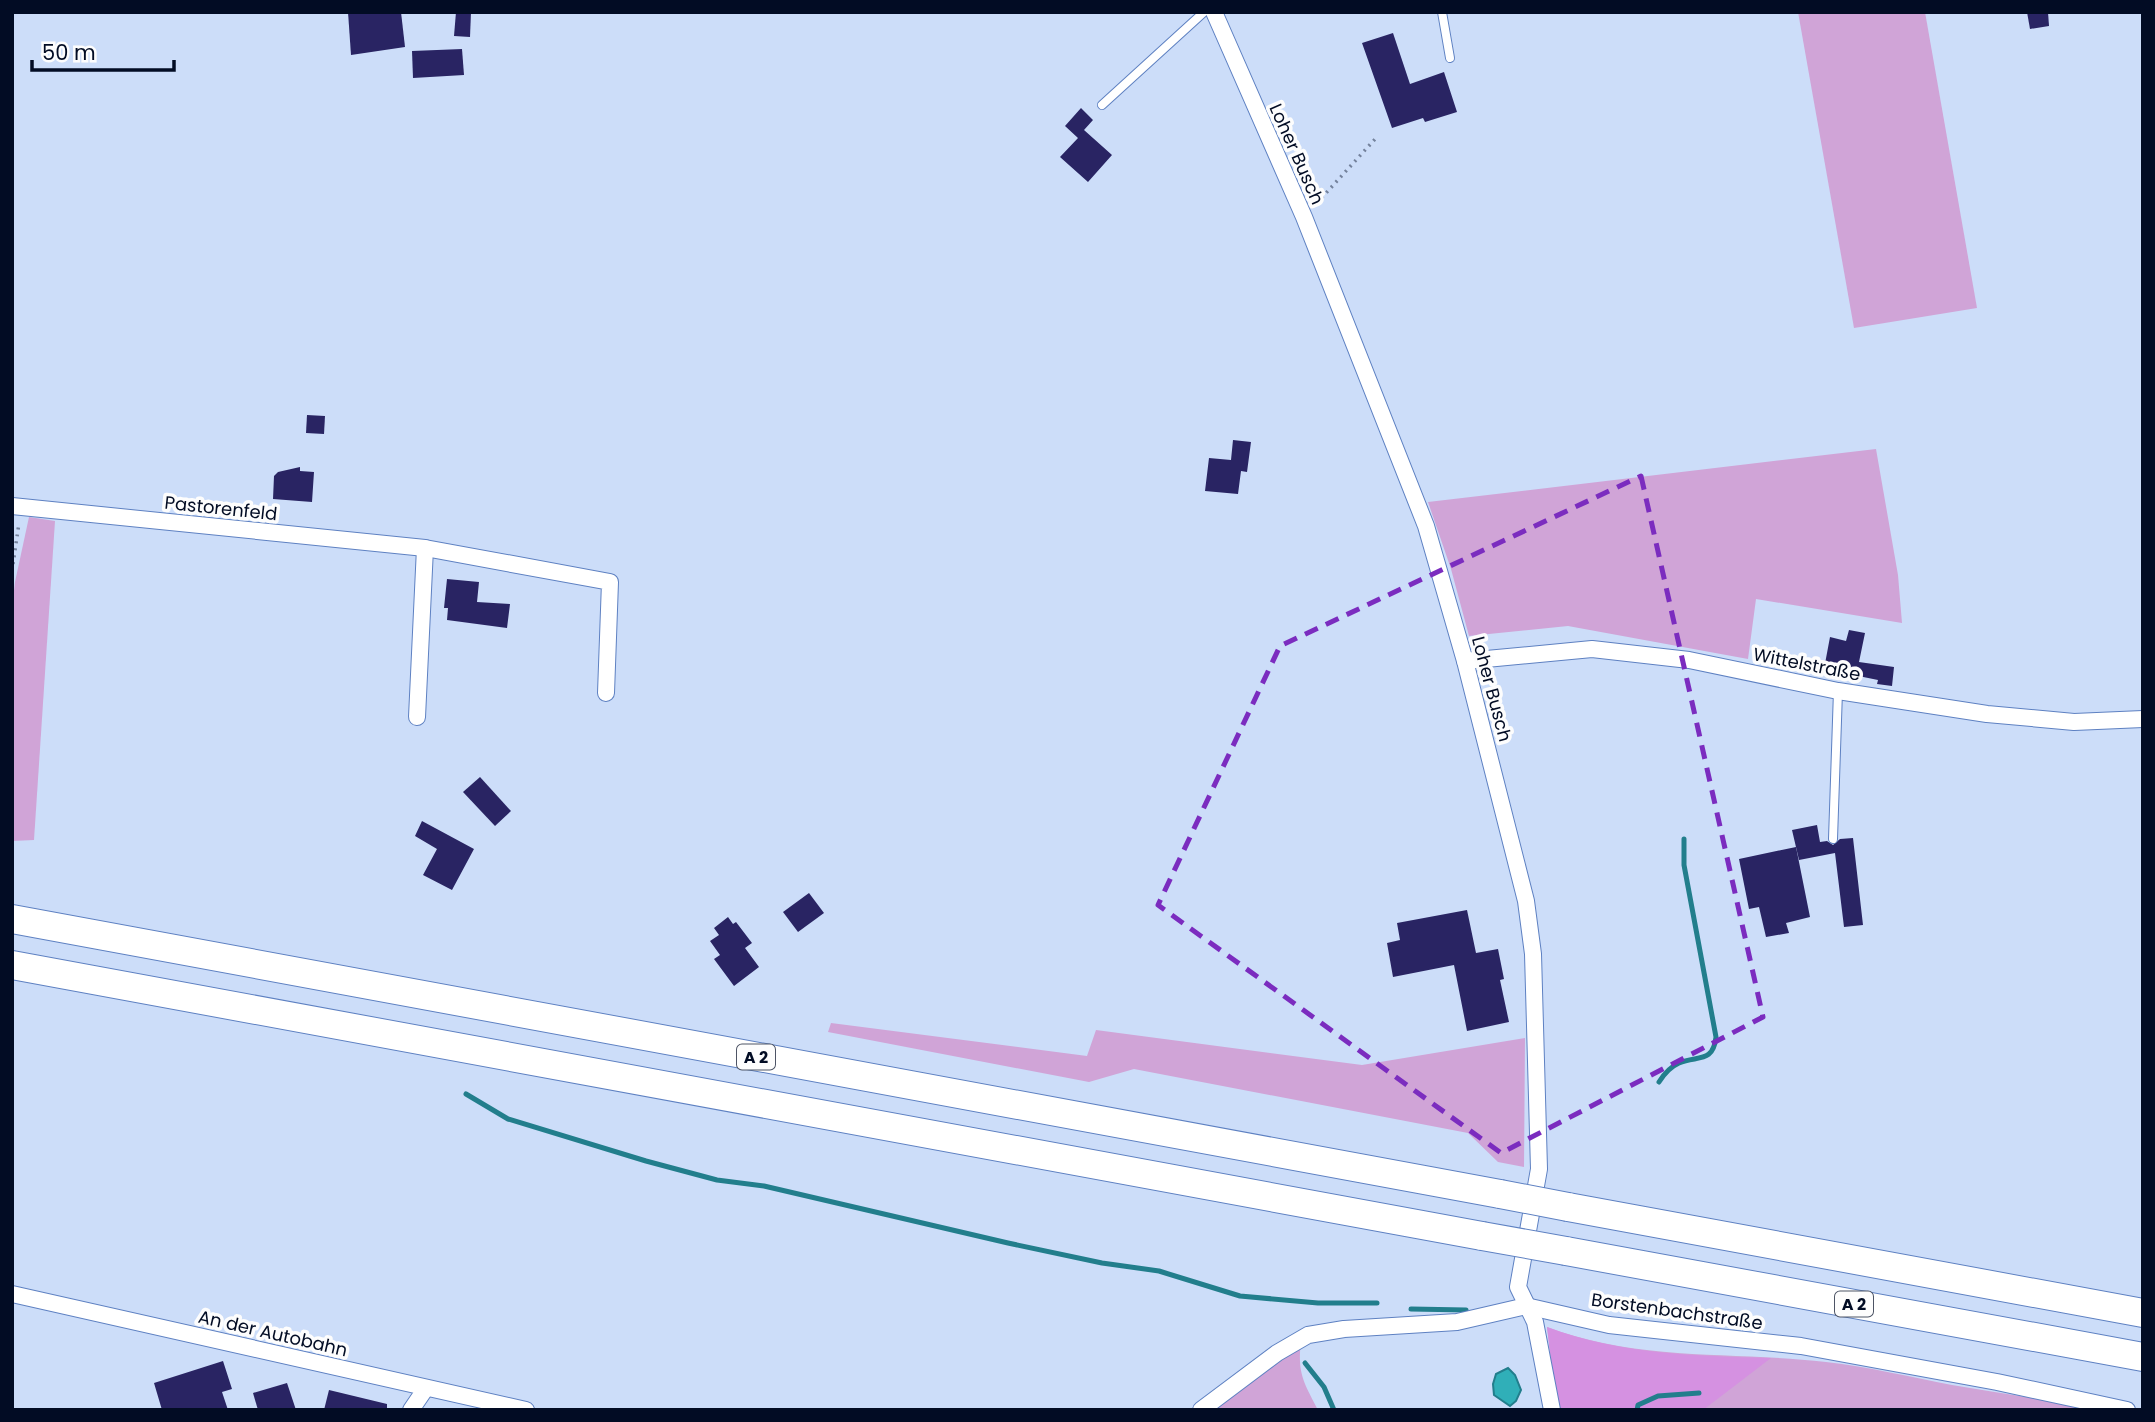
<svg xmlns="http://www.w3.org/2000/svg" width="2155" height="1422" viewBox="0 0 2155 1422" font-family="Poppins,sans-serif">
	<style>
		.green { fill: #d0a4d7 }
		.forest { fill: #d591e1 }
		.water { fill: #30afb8; stroke: #227e8c; stroke-width: 2 }
		.lines { fill: none; stroke-linecap: round; stroke-linejoin: round }
		.stream { stroke: #227e8c; stroke-width: 5 }
		.building { fill: #292463 }
		.service-casing { stroke: #5e81c2; stroke-width: 10 }
		.minor-casing { stroke: #5e81c2; stroke-width: 18 }
		.motorway-casing { stroke: #5e81c2; stroke-width: 30 }
		.path { stroke: #74829c; stroke-width: 3.5; stroke-dasharray: 2 5; stroke-linecap: butt }
		.service { stroke: #fff; stroke-width: 8 }
		.minor { stroke: #fff; stroke-width: 16 }
		.motorway { stroke: #fff; stroke-width: 28 }
		.motorway-bridge-casing { stroke: #5e81c2; stroke-width: 30; stroke-linecap: butt }
		.motorway-bridge { stroke: #fff; stroke-width: 28 }
		.marked { fill: none; stroke: #7b2cbf; stroke-width: 5; stroke-dasharray: 14 9; stroke-linejoin: round }
		.labels { text-anchor: middle; dominant-baseline: central; stroke-width: 7; stroke-linejoin: round; paint-order: stroke }
		.shield { fill: #fdfdfd; stroke: #4d5465; stroke-width: 2 }
		.shield-label { font-size: 16px; font-weight: bold; fill: #020c24 }
		.street-label { font-size: 18px; fill: #020c24; stroke: #fdfdfd }
	</style>
	<rect width="100%" height="100%" fill="#ccddf9"/>
	<g class="green">
		<polygon points="1798,12 1925,12 1977,308 1854,328"/>
		<polygon points="1876,449 1898,575 1902,623 1756,599 1748,659 1568,626 1469,636 1451,569 1428,502"/>
		<polygon points="29,517 55,521 34,840 12,841 12,608 15,582"/>
		<polygon points="831,1023 1087,1056 1096,1030 1362,1065 1525,1038 1524,1167 1498,1162 1468,1133 1134,1069 1089,1082 828,1032"/>
		<path d="M1547,1327C1640,1362 1731,1351 1826,1362C1869,1367 1911,1377 1952,1385C2005,1394 2058,1402 2111,1410H1557Z"/>
		<path d="M1301,1342C1297,1373 1304,1383 1318,1410H1201Z"/>
	</g>
	<path class="forest" d="M1547,1327C1619,1354 1695,1356 1771,1358L1703,1410H1560L1555,1394Z"/>
	<polygon class="water" points="1508,1368 1515,1375 1521,1390 1516,1401 1510,1406 1494,1395 1493,1384 1496,1374"/>
	<g class="lines">
		<g class="stream">
			<path d="M1659,1082C1664,1074 1670,1067 1679,1063C1697,1055 1713,1064 1716,1037L1684,865V839"/>
			<polyline points="466,1094 508,1119 646,1161 717,1180 764,1186 1008,1243 1102,1263 1159,1271 1240,1296 1318,1303 1377,1303"/>
			<polyline points="1411,1309 1466,1310"/>
			<polyline points="1305,1363 1324,1387 1334,1410"/>
			<polyline points="1637,1410 1638,1405 1658,1396 1699,1393"/>
		</g>
	</g>
	<g class="building">
		<polygon points="348,12 401,12 405,47 351,55"/>
		<polygon points="456,12 471,12 470,37 454,36"/>
		<polygon points="2027,12 2048,12 2049,26 2030,29"/>
		<polygon points="1393,33 1410,84 1444,72 1457,112 1425,122 1423,118 1392,128 1362,43"/>
		<polygon points="462,49 464,75 413,78 412,51"/>
		<polygon points="1081,108 1093,120 1084,130 1112,155 1088,182 1060,157 1078,138 1065,126"/>
		<polygon points="307,415 325,416 324,434 306,433"/>
		<polygon points="1233,440 1251,442 1247,472 1241,471 1238,494 1205,491 1209,458 1231,460"/>
		<polygon points="300,467 300,471 314,472 312,502 273,499 274,476 278,472"/>
		<polygon points="447,579 479,582 477,602 510,604 507,628 447,620 448,608 444,608"/>
		<polygon points="1849,630 1865,633 1859,662 1894,667 1892,686 1877,684 1878,680 1824,669 1830,637 1846,641"/>
		<polygon points="480,777 511,811 495,826 463,792"/>
		<polygon points="422,821 474,849 452,890 423,875 437,849 415,836"/>
		<polygon points="1817,825 1820,842 1827,841 1833,845 1840,839 1853,838 1863,925 1844,927 1835,853 1799,860 1792,830"/>
		<polygon points="1796,847 1810,917 1786,923 1789,933 1766,937 1759,907 1749,909 1739,859"/>
		<polygon points="809,893 824,913 798,932 783,912"/>
		<polygon points="1467,910 1476,953 1498,949 1504,979 1500,980 1509,1022 1467,1031 1454,965 1393,977 1387,943 1400,940 1397,923"/>
		<polygon points="728,917 733,924 736,922 752,943 745,948 759,967 734,986 714,959 720,955 710,941 719,935 714,928"/>
		<polygon points="223,1361 232,1389 222,1392 228,1410 162,1410 154,1383"/>
		<polygon points="287,1383 296,1410 258,1410 253,1393"/>
		<polygon points="329,1390 387,1404 387,1410 324,1410"/>
	</g>
	<g class="lines">
		<defs>
			<g id="service">
				<polyline points="1442,12 1450,58"/>
				<polyline points="1102,105 1204,12"/>
				<polyline points="1833,839 1838,691"/>
			</g>
			<g id="minor">
				<polyline points="1214,12 1304,217 1426,526 1465,661 1526,901 1533,954 1539,1169 1518,1287 1535,1322 1552,1410"/>
				<polyline points="12,506 425,548 610,582 606,693"/>
				<polyline points="1465,661 1592,649 1689,660 1838,691 1987,714 2074,722 2143,719"/>
				<polyline points="417,717 425,548"/>
				<polyline points="12,1294 526,1410"/>
				<polyline points="411,1410 426,1388"/>
				<polyline points="1201,1410 1277,1353 1308,1335 1344,1329 1457,1322 1526,1306 1609,1325 1801,1346 1997,1382 2127,1410"/>
			</g>
			<g id="motorway">
				<polyline points="12,919 1500,1194"/>
				<polyline points="12,965 1482,1236"/>
				<polyline points="1568,1207 2143,1313"/>
				<polyline points="1566,1251 2143,1357"/>
			</g>
		</defs>
		<use href="#service" class="service-casing"/>
		<use href="#minor" class="minor-casing"/>
		<use href="#motorway" class="motorway-casing"/>
		<g class="path">
			<polyline points="1317,203 1376,138"/>
			<polyline points="12,571 19,523"/>
		</g>
		<use href="#service" class="service"/>
		<use href="#minor" class="minor"/>
		<use href="#motorway" class="motorway"/>
		<defs>
			<g id="motorway-bridge">
				<polyline points="1500,1194 1568,1207"/>
				<polyline points="1482,1236 1566,1251"/>
			</g>
		</defs>
		<use href="#motorway-bridge" class="motorway-bridge-casing"/>
		<use href="#motorway-bridge" class="motorway-bridge"/>
	</g>
	<path class="marked" d="M1641,476L1763,1017L1501,1153L1158,905L1280,646Z"/>
	<g class="labels">
		<g class="shield">
			<rect x="737" y="1044.5" width="38" height="25" rx="5"/>
			<rect x="1835" y="1291.5" width="38" height="25" rx="5"/>
		</g>
		<g class="shield-label">
			<text x="756" y="1057">A 2</text>
			<text x="1854" y="1304">A 2</text>
		</g>
		<g class="street-label">
			<text transform="translate(1297 154) rotate(66)">Loher Busch</text>
			<text transform="translate(221 508) rotate(6)">Pastorenfeld</text>
			<text transform="translate(1807 664) rotate(11)">Wittelstraße</text>
			<text transform="translate(1492 689) rotate(75)">Loher Busch</text>
			<text transform="translate(1677 1311) rotate(8)">Borstenbachstraße</text>
			<text transform="translate(273 1333) rotate(13)">An der Autobahn</text>
		</g>
	</g>
	<rect width="2155" height="1422" fill="none" stroke="#020c24" stroke-width="28"/>
	<path d="M32 60v10h142v-10" fill="none" stroke="#020c24" stroke-width="3.5"/>
	<text x="42" y="60" font-size="21" fill="#020c24" stroke="#fdfdfd" stroke-width="5" paint-order="stroke">50 m</text>
</svg>
